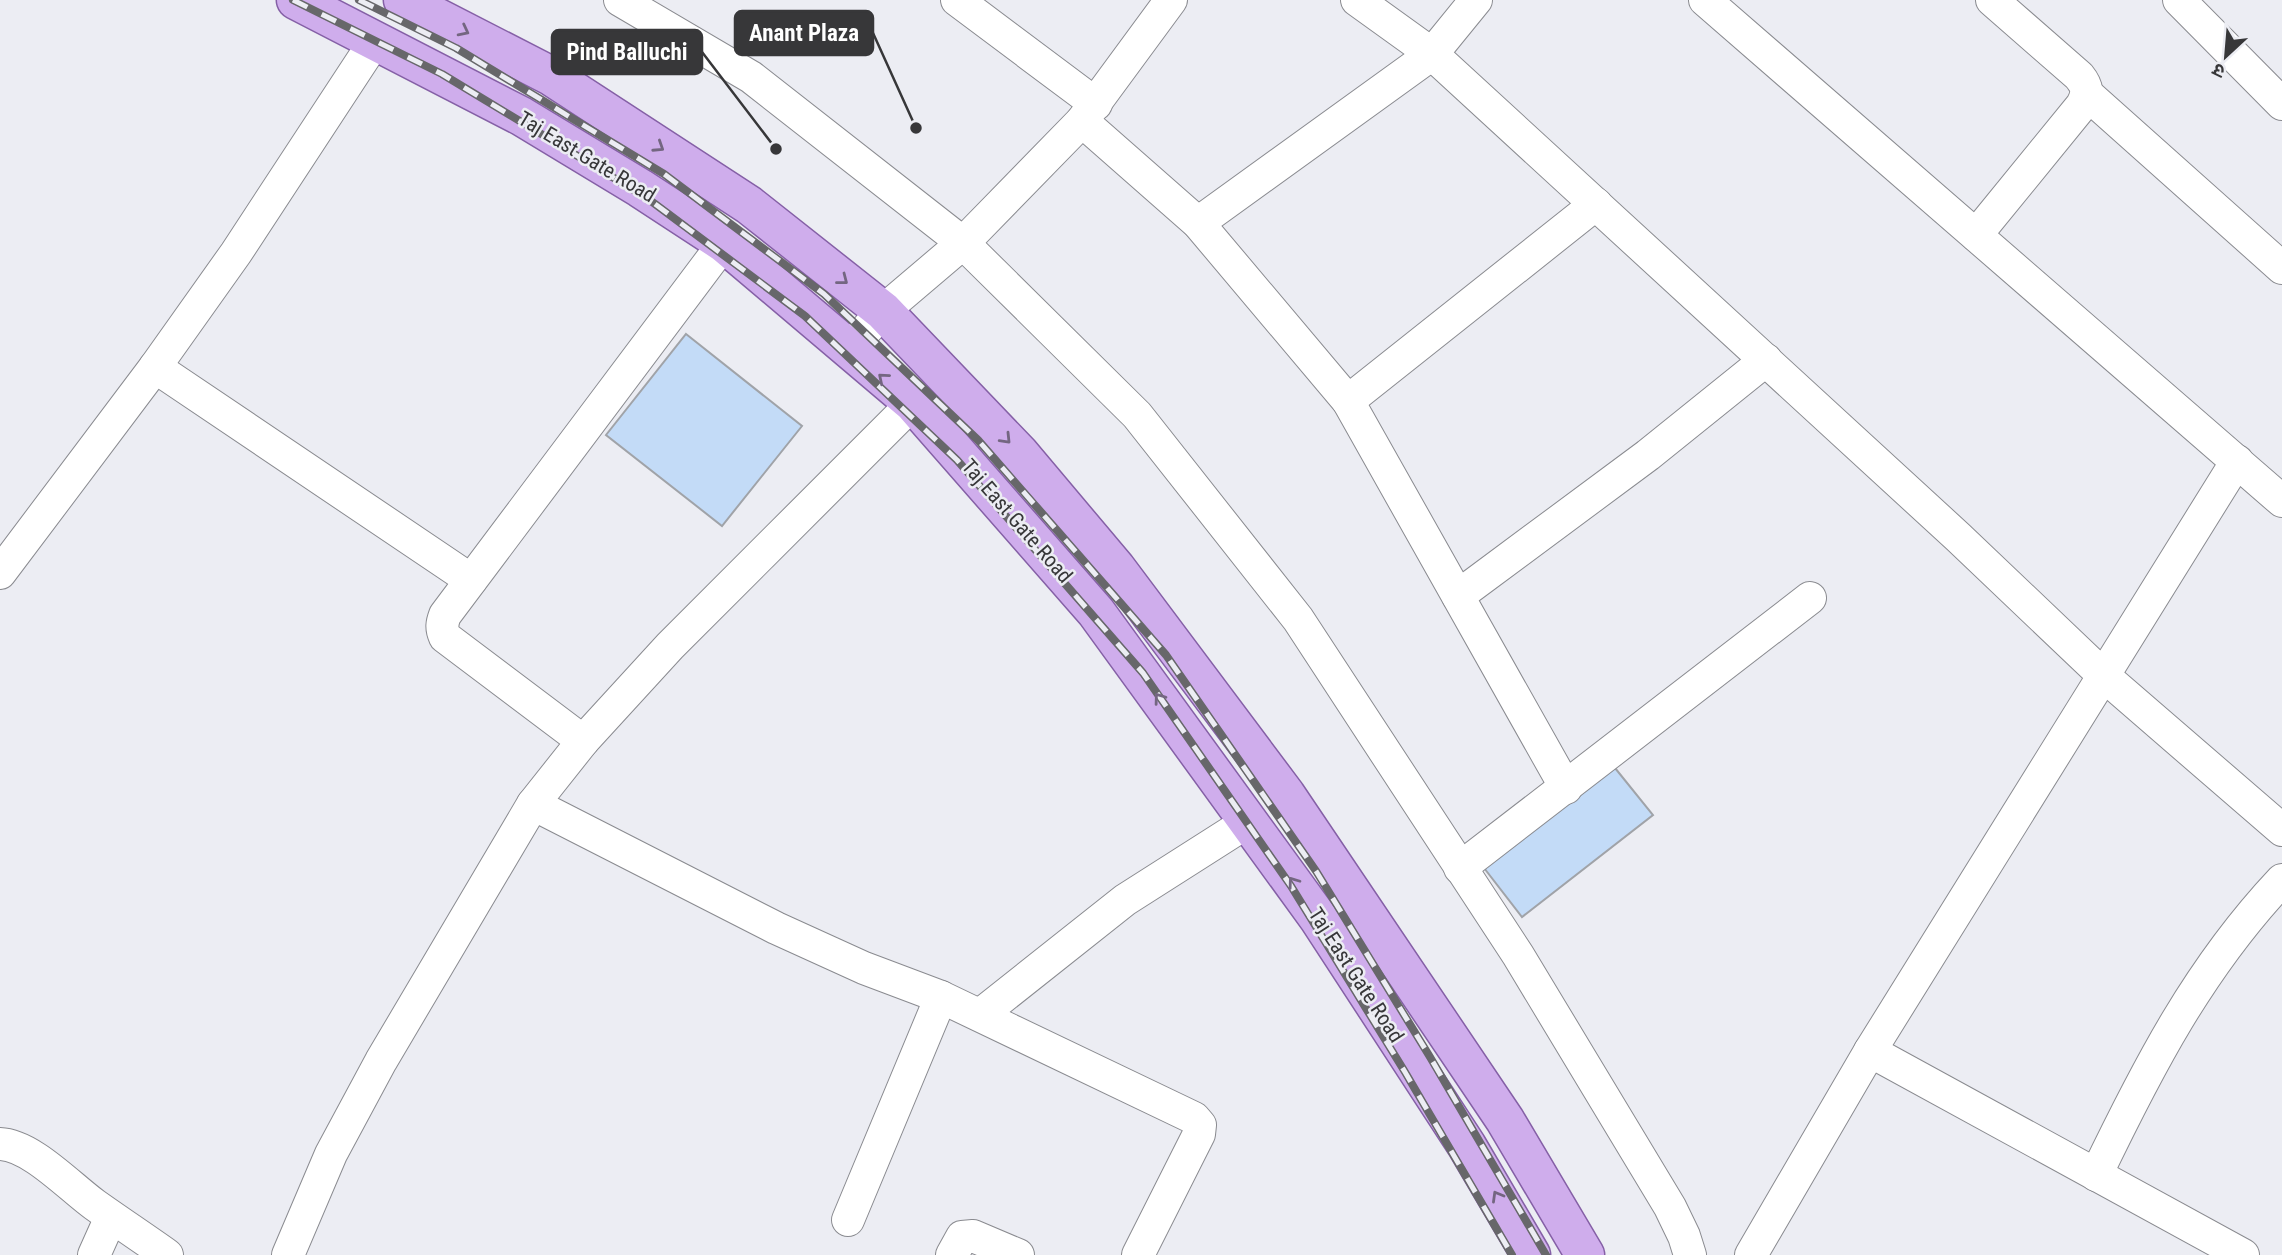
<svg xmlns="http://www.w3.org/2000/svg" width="2282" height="1255" viewBox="0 0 2282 1255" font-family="'Roboto Condensed','Noto Sans Devanagari',sans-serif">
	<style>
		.building { fill: #c3dbf7; stroke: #a0a3a8; stroke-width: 2 }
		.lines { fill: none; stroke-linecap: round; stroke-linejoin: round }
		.minor-casing { stroke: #8a8b90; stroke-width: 34 }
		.primary-casing { stroke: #8560a6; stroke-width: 41 }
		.minor { stroke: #fff; stroke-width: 32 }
		.primary { stroke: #cfadec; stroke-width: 38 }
		.rail-casing { stroke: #67676a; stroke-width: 8 }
		.rail { stroke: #ecedf3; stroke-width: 5; stroke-dasharray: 16; stroke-linecap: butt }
		.oneway { stroke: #746681 }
		.labels { text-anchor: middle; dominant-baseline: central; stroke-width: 5; stroke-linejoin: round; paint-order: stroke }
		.street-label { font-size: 21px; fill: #373739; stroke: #ecedf3 }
		.leader { fill: none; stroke: #373739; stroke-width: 2.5 }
		.callout-dot { fill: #373739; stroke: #ecedf3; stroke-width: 2.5 }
		.callout { fill: #373739; stroke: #373739; stroke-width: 2.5 }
		.callout-label { font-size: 23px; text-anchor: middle; font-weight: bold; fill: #fff }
	</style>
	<rect width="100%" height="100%" fill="#ecedf3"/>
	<g class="building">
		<polygon points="686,334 802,426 722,526 606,435"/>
		<polygon points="1611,763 1653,815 1522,917 1481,864"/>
	</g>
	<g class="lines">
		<defs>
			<g id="minor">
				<polyline points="620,0 751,77 963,243 1137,415 1298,619 1518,955 1670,1207 1684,1236 1690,1255"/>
				<polyline points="957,0 1096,104"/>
				<polyline points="1357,0 1432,54 1958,537 2104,676 2282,830"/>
				<polyline points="1705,0 2282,501"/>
				<polyline points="2179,0 2282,104"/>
				<polyline points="2087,94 2282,268"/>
				<polyline points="1082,121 1198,223 1348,401 1566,788"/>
				<polyline points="1198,223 1432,54 1476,0"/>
				<path d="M1976,235L2082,105C2088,93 2088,87 2079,76L1992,0"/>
				<polyline points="849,349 883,311 963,243 1082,121 1171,0"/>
				<polyline points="155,367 471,580"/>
				<polyline points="1348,401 1596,204"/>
				<polyline points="0,573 155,367 236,253 375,41"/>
				<polyline points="1458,596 1648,455 1766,360"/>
				<path d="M583,741L445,637C441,628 442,623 445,615L724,243"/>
				<polyline points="533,804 776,928 864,968 941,997 1194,1118 1200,1125 1199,1134 1138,1255"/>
				<polyline points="1460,868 1810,598"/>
				<polyline points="980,1015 1125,900 1249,821"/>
				<polyline points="1870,1051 2243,1255"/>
				<path d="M0,1144C31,1145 70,1187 95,1205C119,1222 143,1238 167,1255"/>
				<path d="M2096,1175C2148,1067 2199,968 2282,880"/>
				<polyline points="848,1220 941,997"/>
				<polyline points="94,1255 111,1217"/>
				<polyline points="288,1255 331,1154 381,1061 533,804 583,741 670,646 913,403"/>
				<polyline points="952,1255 962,1237 973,1236 1018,1255"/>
				<polyline points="1751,1255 1870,1051 2237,461"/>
			</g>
			<g id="primary">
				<polyline points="296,0 521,116 640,188 724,243 913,403 1096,612 1319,919 1467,1146 1531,1255"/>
				<polyline points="403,0 551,76 749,205 883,311 1020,454 1116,568 1286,795 1505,1120 1585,1255"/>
			</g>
		</defs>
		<use href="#minor" class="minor-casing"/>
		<use href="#primary" class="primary-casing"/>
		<use href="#minor" class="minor"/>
		<use href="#primary" class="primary"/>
		<defs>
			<g id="rail">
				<polyline points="293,0 442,74 647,198 805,316 957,460 1143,673 1291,886 1405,1072 1512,1255"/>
				<polyline points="359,0 456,48 664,174 824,294 978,440 1166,655 1316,871 1430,1057 1546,1255"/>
			</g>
		</defs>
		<use href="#rail" class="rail-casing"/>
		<use href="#rail" class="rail"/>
	</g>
	<defs><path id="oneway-chevron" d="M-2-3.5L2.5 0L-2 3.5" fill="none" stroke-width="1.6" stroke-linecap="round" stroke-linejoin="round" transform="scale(1.75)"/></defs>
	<g class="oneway">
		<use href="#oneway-chevron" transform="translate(464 31) rotate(27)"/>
		<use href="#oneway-chevron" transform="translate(659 147) rotate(33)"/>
		<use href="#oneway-chevron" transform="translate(843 280) rotate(38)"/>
		<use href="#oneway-chevron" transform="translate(883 378) rotate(-140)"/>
		<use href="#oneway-chevron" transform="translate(1006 439) rotate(46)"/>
		<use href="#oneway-chevron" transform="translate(1159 698) rotate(-126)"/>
		<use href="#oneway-chevron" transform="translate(1293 882) rotate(-126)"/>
		<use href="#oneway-chevron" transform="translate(1497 1196) rotate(-120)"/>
	</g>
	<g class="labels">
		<g class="street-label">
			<text transform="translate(587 157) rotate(31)">Taj East Gate Road</text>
			<text transform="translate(1017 521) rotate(49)">Taj East Gate Road</text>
			<text transform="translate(1356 975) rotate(57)">Taj East Gate Road</text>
		</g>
	</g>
	<path class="leader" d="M916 128L873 33M776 149L702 52"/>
	<g class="callout-dot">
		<circle cx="916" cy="128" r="7"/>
		<circle cx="776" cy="149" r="7"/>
	</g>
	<g class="callout">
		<rect x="735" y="11" width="138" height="44" rx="7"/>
		<rect x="552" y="30" width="150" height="44" rx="7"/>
	</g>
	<g class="callout-label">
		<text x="804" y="41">Anant Plaza</text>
		<text x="627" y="60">Pind Balluchi</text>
	</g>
	<g transform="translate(2226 56) rotate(206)" stroke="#ecedf3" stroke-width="5" paint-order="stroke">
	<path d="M0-5L12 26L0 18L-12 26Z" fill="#373739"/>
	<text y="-10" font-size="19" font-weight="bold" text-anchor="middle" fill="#373739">उ</text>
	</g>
</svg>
